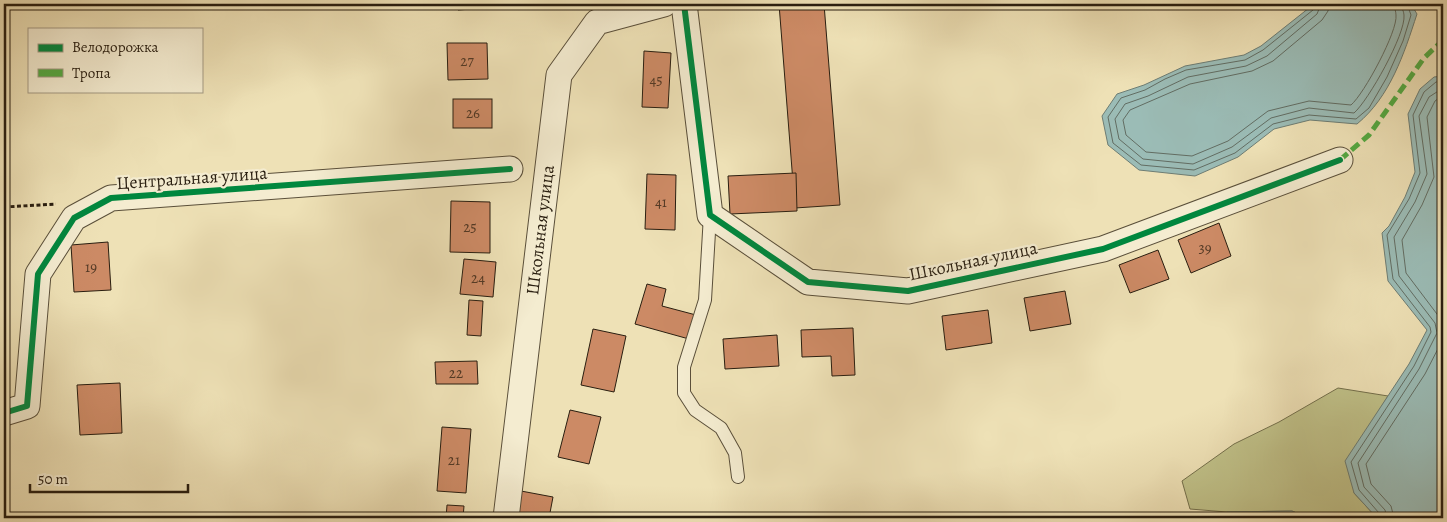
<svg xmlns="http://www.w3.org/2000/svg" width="1447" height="522" viewBox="0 0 1447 522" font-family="Alegreya,serif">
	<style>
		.green { fill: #c0c189; stroke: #74704c }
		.water { fill: #9bbcb6; stroke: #6d7d74 }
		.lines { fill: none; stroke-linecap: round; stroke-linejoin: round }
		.shore { stroke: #626d63; stroke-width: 1 }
		.building { fill: #cc8a65; stroke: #291e10 }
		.lane-casing { stroke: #5a4f3a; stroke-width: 14 }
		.street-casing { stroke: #5a4f3a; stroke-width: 27 }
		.path { stroke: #291e10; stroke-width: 3; stroke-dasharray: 4 2.5; stroke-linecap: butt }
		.lane { stroke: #f4ecd0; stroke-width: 12 }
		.street { stroke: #f4ecd0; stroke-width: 25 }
		.quiet { stroke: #53aa42; stroke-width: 5; stroke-dasharray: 10 5; stroke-linecap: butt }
		.cycleway-casing { stroke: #f4ecd0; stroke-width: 9 }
		.cycleway { stroke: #00873e; stroke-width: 6 }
		.labels { text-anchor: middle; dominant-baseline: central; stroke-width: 4.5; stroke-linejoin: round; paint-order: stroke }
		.number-label { font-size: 15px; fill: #523925 }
		.street-label { font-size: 18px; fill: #291e10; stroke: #f4ecd0 }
	</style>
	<rect width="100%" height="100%" fill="#eee1b6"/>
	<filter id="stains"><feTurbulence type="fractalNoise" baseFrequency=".004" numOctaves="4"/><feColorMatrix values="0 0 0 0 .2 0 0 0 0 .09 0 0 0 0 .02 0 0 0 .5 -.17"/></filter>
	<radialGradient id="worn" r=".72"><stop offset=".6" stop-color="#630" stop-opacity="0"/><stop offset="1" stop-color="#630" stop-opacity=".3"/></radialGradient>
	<polygon class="green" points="1338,388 1388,396 1371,424 1354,493 1377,518 1308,518 1292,511 1227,512 1190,509 1182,481 1234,444 1279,422"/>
	<g class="water">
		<path d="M1314,4H1411L1417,14C1404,54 1390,97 1357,124L1310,120L1274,129L1238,157L1195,176L1139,170L1108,145L1102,116L1117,94L1144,85L1185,66L1244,55L1261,46Z"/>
		<polygon points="1443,76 1443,518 1377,518 1354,493 1345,461 1409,364 1427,330 1388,281 1382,233 1389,226 1405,197 1415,172 1408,114 1420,89 1434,77"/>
		<polygon points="1292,511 1308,518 1217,518 1227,512"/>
	</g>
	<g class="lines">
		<g class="shore">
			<polyline points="1315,4 1313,10 1263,50 1245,60 1186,70 1165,79 1145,90 1121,98 1108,117 1113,143 1141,165 1194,170 1235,153 1273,124 1309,115 1356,119 1369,108 1387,77 1403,41 1411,15 1407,4"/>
			<path d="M1321,4L1317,14L1267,56L1246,66L1188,77L1148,96L1125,104L1115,119L1119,139L1143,159L1193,164L1232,147L1271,118L1309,108L1354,113C1368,101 1406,34 1404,15C1404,11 1401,8 1401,4"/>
			<path d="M1329,4L1328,11L1322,20L1273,61L1252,71L1190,84L1130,110L1123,120L1126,135L1146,152L1192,156L1228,141L1268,111L1309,101L1351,105C1364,94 1398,31 1396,15C1396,11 1394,8 1394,4"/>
			<polyline points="1443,95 1435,101 1427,117 1434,177 1422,205 1402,240 1406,273 1443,322"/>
			<polyline points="1227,518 1291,516 1296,518"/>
			<polyline points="1380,518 1379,513 1359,490 1351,462 1414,366 1431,332 1430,327 1393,279 1387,235 1409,199 1420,173 1413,115 1424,92 1436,82 1443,81"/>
			<polyline points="1387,518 1385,510 1364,487 1358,463 1419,369 1437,333 1435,323 1399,276 1394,237 1415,202 1427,174 1419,116 1429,97 1443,88"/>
			<polyline points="1394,518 1391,506 1371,484 1366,464 1425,374 1443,339"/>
		</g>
	</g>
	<g class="building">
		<polygon points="458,4 485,4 485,8 458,10"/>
		<polygon points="779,4 824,4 840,205 795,208"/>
		<polygon points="447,43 487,43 488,79 448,80"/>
		<polygon points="644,51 671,53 668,108 642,107"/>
		<rect x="453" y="99" width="39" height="29"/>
		<polygon points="796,173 797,211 730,214 728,176"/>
		<polygon points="647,174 676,175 675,230 645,229"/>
		<polygon points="451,201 490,202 490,253 450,252"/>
		<polygon points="1219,223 1231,256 1191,273 1178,240"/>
		<polygon points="108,242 111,290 74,292 71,245"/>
		<polygon points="1158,250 1169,279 1130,293 1119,265"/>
		<polygon points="464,259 496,262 493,297 460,294"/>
		<polygon points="647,284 666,289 662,306 696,315 689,339 635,324"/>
		<polygon points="1065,291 1071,324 1030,331 1024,298"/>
		<polygon points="469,300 483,301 481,336 467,335"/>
		<polygon points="988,310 992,343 946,350 942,316"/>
		<polygon points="853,328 855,375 832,376 831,356 802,357 801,330"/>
		<polygon points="593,329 626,336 614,392 581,385"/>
		<polygon points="777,335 779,366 725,369 723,339"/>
		<polygon points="477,361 478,384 436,384 435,362"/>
		<polygon points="120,383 122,433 80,435 77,385"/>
		<polygon points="570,410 601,417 589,464 558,457"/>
		<polygon points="442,427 471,429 466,493 437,491"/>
		<polygon points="521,491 553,497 549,518 516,518"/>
		<polygon points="447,505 464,506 463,518 446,518"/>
	</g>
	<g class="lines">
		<defs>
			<polyline id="lane" points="710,215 705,300 684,367 684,393 695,410 721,428 735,453 738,477"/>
			<g id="street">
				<polyline points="684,4 710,215 808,282 908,291 1103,249 1340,160"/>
				<polyline points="4,413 27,406 38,274 74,218 111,198 510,169"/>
				<polyline points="506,518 559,75 597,22 664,4"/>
			</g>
		</defs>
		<use href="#lane" class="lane-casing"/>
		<use href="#street" class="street-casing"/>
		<polyline class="path" points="4,207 56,204"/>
		<use href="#lane" class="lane"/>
		<use href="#street" class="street"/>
		<g class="quiet">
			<polyline points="1438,4 1443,11"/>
			<polyline points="1340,160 1369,135 1424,58 1443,40"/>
		</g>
		<defs>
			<g id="cycleway">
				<polyline points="684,4 710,215 808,282 908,291 1103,249 1340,160"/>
				<polyline points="4,413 27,406 38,274 74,218 111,198 510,169"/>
			</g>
		</defs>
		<use href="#cycleway" class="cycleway-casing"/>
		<use href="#cycleway" class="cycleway"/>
	</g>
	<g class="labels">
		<g class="number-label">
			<text x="467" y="61">27</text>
			<text x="656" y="80">45</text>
			<text x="473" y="113">26</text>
			<text x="661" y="202">41</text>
			<text x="470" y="227">25</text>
			<text x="1205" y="248">39</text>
			<text x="91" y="267">19</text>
			<text x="478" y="278">24</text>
			<text x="456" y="373">22</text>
			<text x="454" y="460">21</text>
		</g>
		<g class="street-label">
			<text transform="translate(192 178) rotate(-4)">Центральная улица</text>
			<text transform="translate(540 230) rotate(-83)">Школьная улица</text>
			<text transform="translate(973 261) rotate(-12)">Школьная улица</text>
		</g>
	</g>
	<rect width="1447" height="522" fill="none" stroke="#eee1b6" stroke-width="20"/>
	<rect x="5" y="5" width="1437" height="512" fill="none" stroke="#291e10" stroke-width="2.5"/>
	<rect x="10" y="10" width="1427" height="502" fill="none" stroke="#291e10"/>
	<rect x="28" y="28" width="175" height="65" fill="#f4ecd0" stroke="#a39a83"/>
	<rect x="38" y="44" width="25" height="8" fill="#00873e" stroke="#a39a83"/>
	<text x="72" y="52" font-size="15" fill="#291e10">Велодорожка</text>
	<rect x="38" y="69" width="25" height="8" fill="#53aa42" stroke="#a39a83"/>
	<text x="72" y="78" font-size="15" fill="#291e10">Тропа</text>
	<path d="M30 484v8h158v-8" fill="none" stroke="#291e10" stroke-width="2.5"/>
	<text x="38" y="484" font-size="15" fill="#291e10" stroke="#f4ecd0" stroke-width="4" paint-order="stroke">50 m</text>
	<rect width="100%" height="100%" filter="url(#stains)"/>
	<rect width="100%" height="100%" fill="url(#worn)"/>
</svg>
